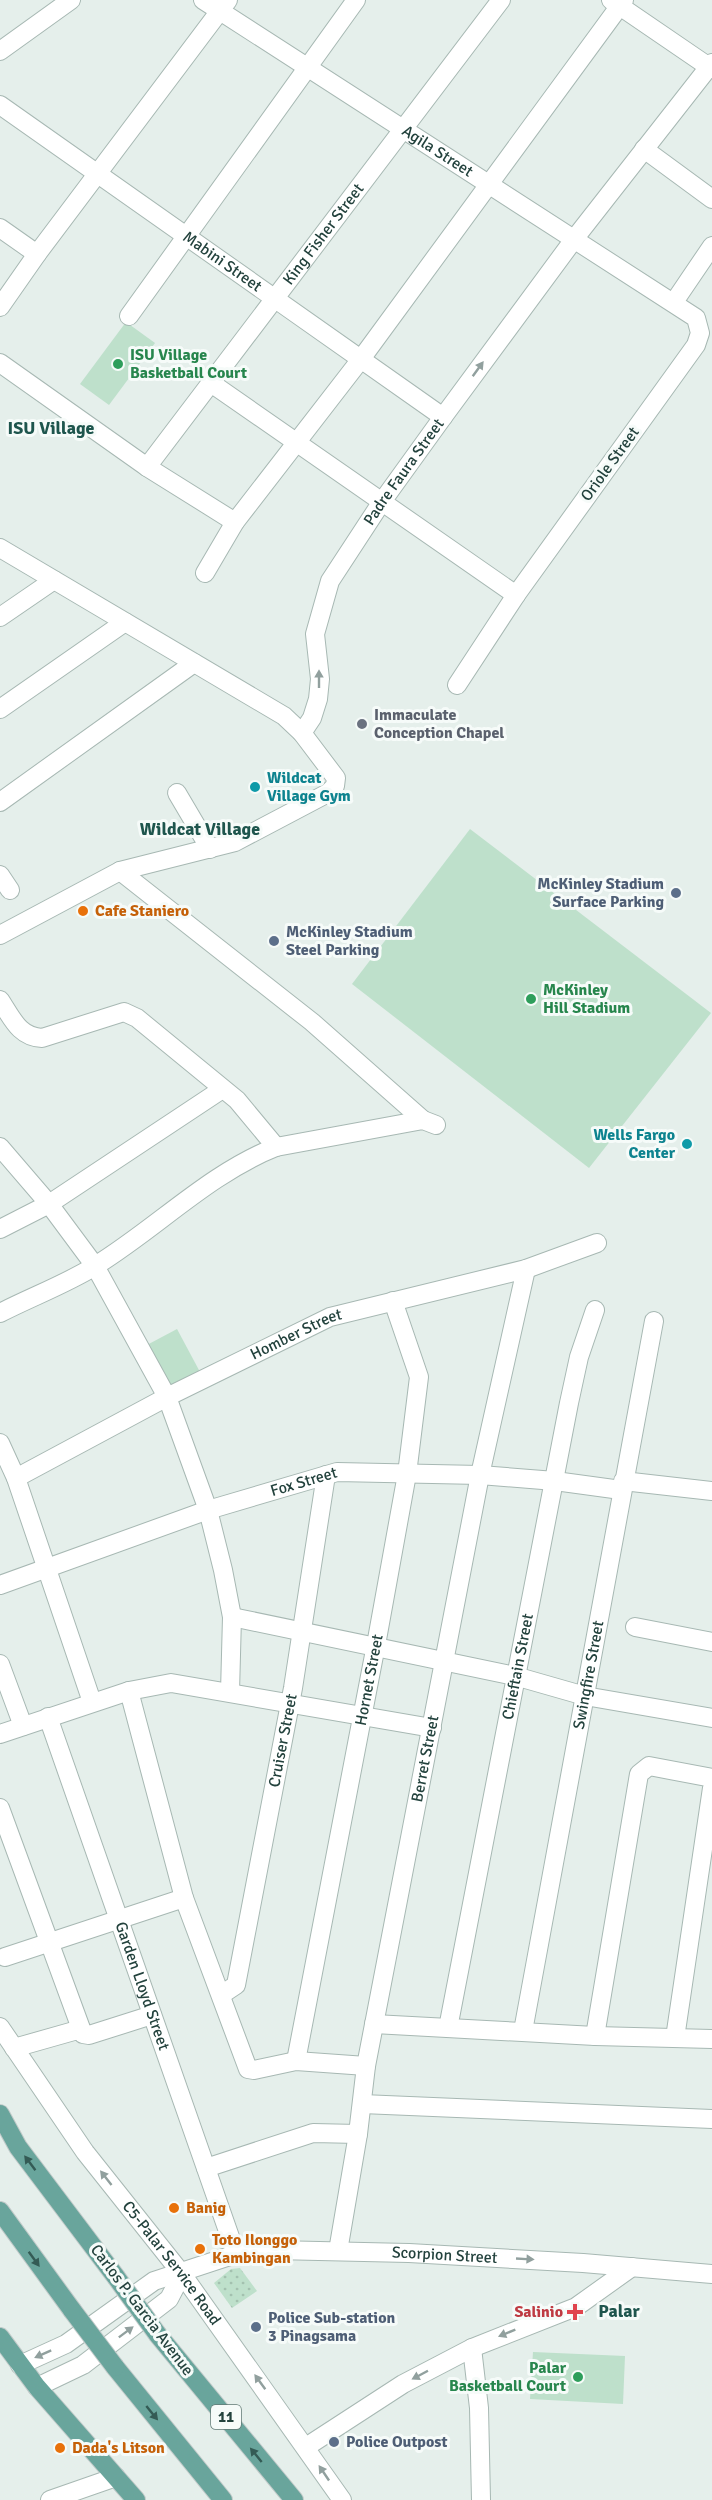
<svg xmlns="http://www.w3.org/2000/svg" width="712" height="2500" viewBox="0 0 712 2500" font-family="Signika,sans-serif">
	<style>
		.grass { fill: #bee0cb }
		.park { fill: url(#park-dots) }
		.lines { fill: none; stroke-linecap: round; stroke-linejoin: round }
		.minor-casing { stroke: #a7b8b3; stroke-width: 20 }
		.major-casing { stroke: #c1cac9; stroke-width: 20 }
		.minor { stroke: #fff; stroke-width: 18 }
		.major { stroke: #69a59c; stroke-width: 18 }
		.major-bridge-casing { stroke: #c1cac9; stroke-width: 20; stroke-linecap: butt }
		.major-bridge { stroke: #69a59c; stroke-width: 18 }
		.oneway { fill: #91a09e }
		.oneway2 { fill: #345b55 }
		.leisure-dot { fill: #2e9e5b; stroke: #f6fbf9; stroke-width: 2 }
		.worship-dot { fill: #6b7280; stroke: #f6fbf9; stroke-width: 2 }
		.culture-dot { fill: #0f9aa8; stroke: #f6fbf9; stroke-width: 2 }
		.service-dot { fill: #5c6f8a; stroke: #f6fbf9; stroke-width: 2 }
		.food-dot { fill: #e8710a; stroke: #f6fbf9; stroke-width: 2 }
		.health-dot { fill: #e0444e; stroke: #f6fbf9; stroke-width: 2 }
		.labels { text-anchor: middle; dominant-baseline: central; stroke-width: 6; stroke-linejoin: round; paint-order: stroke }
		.shield { fill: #f6fbf9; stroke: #627a75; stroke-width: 1.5 }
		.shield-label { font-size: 15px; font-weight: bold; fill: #23423d }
		.street-label { font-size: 16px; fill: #23423d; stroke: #f6fbf9 }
		.leisure-label { font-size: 16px; font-weight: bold; fill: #27864d; stroke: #f6fbf9; text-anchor: start }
		.worship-label { font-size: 16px; font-weight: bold; fill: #5b616d; stroke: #f6fbf9; text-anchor: start }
		.culture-label { font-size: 16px; font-weight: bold; fill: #0d838f; stroke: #f6fbf9; text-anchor: start }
		.service-label { font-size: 16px; font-weight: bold; fill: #4e5e75; stroke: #f6fbf9; text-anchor: start }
		.food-label { font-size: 16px; font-weight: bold; fill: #c56008; stroke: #f6fbf9; text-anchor: start }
		.health-label { font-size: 16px; font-weight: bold; fill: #be3a42; stroke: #f6fbf9; text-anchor: end }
		.neighbourhood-label { font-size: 18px; font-weight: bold; fill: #1e554d; stroke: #f6fbf9 }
	</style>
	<defs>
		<pattern id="park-dots" width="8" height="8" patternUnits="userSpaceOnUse" patternTransform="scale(1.5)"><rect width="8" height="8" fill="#bee0cb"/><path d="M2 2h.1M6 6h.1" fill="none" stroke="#a3c1af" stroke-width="1.8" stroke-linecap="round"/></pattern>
	</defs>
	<rect width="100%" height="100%" fill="#e5efeb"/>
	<g class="grass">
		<polygon points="126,322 155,343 109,405 80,384"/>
		<polygon points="470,829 711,1013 589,1168 352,984"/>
		<polygon points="177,1329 200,1372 167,1389 145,1346"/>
		<polygon points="533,2352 625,2356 623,2404 530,2399"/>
	</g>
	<polygon class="park" points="240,2268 257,2291 232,2308 214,2283 231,2269"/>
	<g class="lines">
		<defs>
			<g id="minor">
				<path id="s1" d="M203,0L696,318L700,333L696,345L516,595L457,685"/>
				<polyline points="611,0 712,69"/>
				<polyline points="0,51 71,0"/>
				<path id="s2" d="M0,105L443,417"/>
				<polyline points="644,149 712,199"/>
				<polyline points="0,228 37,254"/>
				<polyline points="674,302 712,246"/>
				<polyline points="0,307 37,254 228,0"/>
				<polyline points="129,316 356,0"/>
				<polyline points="0,363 147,467 235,522"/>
				<polyline points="211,383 516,595"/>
				<path id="s3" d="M147,467L501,0"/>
				<polyline points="0,548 284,716 302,733 336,778 335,786 328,793 235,842 120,871 0,935"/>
				<polyline points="205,573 235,522 361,359 624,0"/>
				<polyline points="0,617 54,580"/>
				<polyline points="0,709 125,622"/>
				<path id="s4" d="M302,733L312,718L318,699L320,679L315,634L330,581L381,503L443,417L575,238L712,63"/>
				<polyline points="177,793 210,849"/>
				<polyline points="0,802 194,663"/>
				<polyline points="120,871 312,1022 423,1120"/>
				<polyline points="0,875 10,890"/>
				<path d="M0,1000C12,1018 19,1037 42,1038L124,1012L137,1018L237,1100L276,1147"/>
				<polyline points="0,1147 49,1204 95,1266 167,1397 208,1510 223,1570 232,1617 230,1692"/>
				<polyline points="0,1229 49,1204 221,1090"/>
				<path d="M0,1313C31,1297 66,1284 95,1266C157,1228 208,1174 276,1147L423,1120L436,1125"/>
				<polyline points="0,1443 16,1478 92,1702"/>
				<path id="s5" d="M16,1478L167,1397L330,1317L526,1269L597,1243"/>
				<polyline points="623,1481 712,1491"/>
				<path id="s6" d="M0,1585L208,1510L337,1472L480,1475L555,1481L621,1490"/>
				<polyline points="232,1617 515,1676 585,1696 712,1718"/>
				<polyline points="635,1627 712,1642"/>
				<polyline points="0,1664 23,1726"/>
				<polyline points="129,1691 184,1898 248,2069 254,2070 296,2061 366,2066"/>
				<path id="s7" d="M48,1717L236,2254"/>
				<polyline points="0,1734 129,1691 171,1683 432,1728"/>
				<polyline points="0,1808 83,2034 89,2035 152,2015"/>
				<polyline points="5,1957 184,1898"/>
				<path id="s8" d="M221,1995L236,1985L293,1688L326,1475"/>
				<polyline points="374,2024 595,2036 712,2039"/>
				<path id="s9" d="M0,2027L85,2152L182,2274L342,2500"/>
				<path id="s10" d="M448,2028L569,1403L579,1357L595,1310"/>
				<path id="s11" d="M523,2031L654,1321"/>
				<polyline points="595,2036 639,1774 649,1766 712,1778"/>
				<polyline points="675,2038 712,1788"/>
				<polyline points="14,2048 81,2029"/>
				<path id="s12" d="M296,2061L376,1645L407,1474L419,1377L393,1301"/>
				<polyline points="362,2104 712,2119"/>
				<polyline points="206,2168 313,2133 358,2134"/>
				<path id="s13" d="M338,2251L358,2134L366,2066L480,1475L526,1269"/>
				<polyline points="472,2348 479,2408 481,2500"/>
				<path id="s14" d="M20,2365L66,2344L154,2281L236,2254L274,2250L409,2253L583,2263L712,2274"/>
				<polyline points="37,2387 83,2365 169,2299 182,2274"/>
				<polyline points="306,2447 403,2384 472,2348 576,2307 632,2267"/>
				<polyline points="50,2500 116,2477"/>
			</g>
			<g id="major">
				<polyline points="0,2114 18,2147 116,2277"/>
				<polyline points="0,2211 72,2310"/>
				<polyline points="158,2335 294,2500"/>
				<polyline points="0,2337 37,2387 136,2500"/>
				<polyline points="115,2367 223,2500"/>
			</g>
		</defs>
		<use href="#minor" class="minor-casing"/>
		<use href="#major" class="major-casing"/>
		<use href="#minor" class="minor"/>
		<use href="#major" class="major"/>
		<defs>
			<g id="major-bridge">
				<polyline points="116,2277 158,2335"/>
				<polyline points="72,2310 115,2367"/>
			</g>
		</defs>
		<use href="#major-bridge" class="major-bridge-casing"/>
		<use href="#major-bridge" class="major-bridge"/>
	</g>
	<defs><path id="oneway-solid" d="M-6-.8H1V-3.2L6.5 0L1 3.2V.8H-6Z" transform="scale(1.5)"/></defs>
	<g class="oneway">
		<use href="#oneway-solid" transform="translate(478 369) rotate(-54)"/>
		<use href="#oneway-solid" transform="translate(319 679) rotate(-90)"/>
		<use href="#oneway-solid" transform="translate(106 2178) rotate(-128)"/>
		<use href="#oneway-solid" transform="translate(525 2259) rotate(3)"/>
		<use href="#oneway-solid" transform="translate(126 2332) rotate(-37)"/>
		<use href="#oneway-solid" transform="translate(507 2333) rotate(158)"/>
		<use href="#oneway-solid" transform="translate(43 2354) rotate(156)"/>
		<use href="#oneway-solid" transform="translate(420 2375) rotate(152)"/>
		<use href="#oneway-solid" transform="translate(260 2382) rotate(-126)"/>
		<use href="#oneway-solid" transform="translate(324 2473) rotate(-124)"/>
	</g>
	<g class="oneway2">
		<use href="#oneway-solid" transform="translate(30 2163) rotate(-127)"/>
		<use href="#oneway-solid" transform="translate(34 2259) rotate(54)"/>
		<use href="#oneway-solid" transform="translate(152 2413) rotate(51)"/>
		<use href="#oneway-solid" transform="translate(256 2455) rotate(-129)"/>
	</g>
	<g class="leisure-dot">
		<circle cx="118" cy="364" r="6"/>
		<circle cx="531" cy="999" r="6"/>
		<circle cx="578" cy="2377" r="6"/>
	</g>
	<circle class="worship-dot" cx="362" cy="724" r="6"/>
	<g class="culture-dot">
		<circle cx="255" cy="787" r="6"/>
		<circle cx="687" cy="1144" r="6"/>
	</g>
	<g class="service-dot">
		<circle cx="676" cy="893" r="6"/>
		<circle cx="274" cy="941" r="6"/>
		<circle cx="256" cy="2327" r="6"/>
		<circle cx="334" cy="2442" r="6"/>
	</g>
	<g class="food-dot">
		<circle cx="83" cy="911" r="6"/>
		<circle cx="174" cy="2208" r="6"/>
		<circle cx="200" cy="2249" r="6"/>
		<circle cx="60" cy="2448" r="6"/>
	</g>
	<path class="health-dot" d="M572 2303h6v6h6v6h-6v6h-6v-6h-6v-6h6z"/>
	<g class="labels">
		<rect class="shield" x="211" y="2405" width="30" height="24" rx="4.5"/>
		<g class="shield-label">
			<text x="226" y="2417">11</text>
		</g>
		<g class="street-label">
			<text stroke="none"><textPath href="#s1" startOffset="279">Agila Street</textPath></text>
			<text stroke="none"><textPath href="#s3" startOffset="292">King Fisher Street</textPath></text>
			<text stroke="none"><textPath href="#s2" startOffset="272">Mabini Street</textPath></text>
			<text transform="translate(610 464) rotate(-54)">Oriole Street</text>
			<text stroke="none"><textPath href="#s4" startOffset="290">Padre Faura Street</textPath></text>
			<text stroke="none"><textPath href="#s5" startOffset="315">Homber Street</textPath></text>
			<text stroke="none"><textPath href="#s6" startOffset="321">Fox Street</textPath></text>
			<text stroke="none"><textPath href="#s10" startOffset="368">Chieftain Street</textPath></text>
			<text stroke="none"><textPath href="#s11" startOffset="362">Swingfire Street</textPath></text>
			<text stroke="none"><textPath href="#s12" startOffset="388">Hornet Street</textPath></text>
			<text stroke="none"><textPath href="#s8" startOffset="267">Cruiser Street</textPath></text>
			<text stroke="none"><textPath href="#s13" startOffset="500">Berret Street</textPath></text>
			<text stroke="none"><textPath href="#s7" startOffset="285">Garden Lloyd Street</textPath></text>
			<text stroke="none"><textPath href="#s14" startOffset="454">Scorpion Street</textPath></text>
			<text stroke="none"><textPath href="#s9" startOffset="292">C5-Palar Service Road</textPath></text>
			<text transform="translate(142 2310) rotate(53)">Carlos P. Garcia Avenue</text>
		</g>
		<g class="leisure-label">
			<text x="130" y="355">ISU Village<tspan x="130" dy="18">Basketball Court</tspan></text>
			<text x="543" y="990">McKinley<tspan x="543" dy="18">Hill Stadium</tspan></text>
			<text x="566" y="2368" text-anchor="end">Palar<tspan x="566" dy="18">Basketball Court</tspan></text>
		</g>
		<g class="worship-label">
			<text x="374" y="715">Immaculate<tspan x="374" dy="18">Conception Chapel</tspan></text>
		</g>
		<g class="culture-label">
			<text x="267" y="778">Wildcat<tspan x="267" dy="18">Village Gym</tspan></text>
			<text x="675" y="1135" text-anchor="end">Wells Fargo<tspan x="675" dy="18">Center</tspan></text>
		</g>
		<g class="service-label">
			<text x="664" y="884" text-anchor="end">McKinley Stadium<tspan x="664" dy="18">Surface Parking</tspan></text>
			<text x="286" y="932">McKinley Stadium<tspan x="286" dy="18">Steel Parking</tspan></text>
			<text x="268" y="2318">Police Sub-station<tspan x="268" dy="18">3 Pinagsama</tspan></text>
			<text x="346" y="2442">Police Outpost</text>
		</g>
		<g class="food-label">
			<text x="95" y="911">Cafe Staniero</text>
			<text x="186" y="2208">Banig</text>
			<text x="212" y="2240">Toto Ilonggo<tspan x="212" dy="18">Kambingan</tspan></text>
			<text x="72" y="2448">Dada's Litson</text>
		</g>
		<g class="health-label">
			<text x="563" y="2312">Salinio</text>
		</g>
		<g class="neighbourhood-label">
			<text x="51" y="428">ISU Village</text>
			<text x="200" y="829">Wildcat Village</text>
			<text x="619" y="2311">Palar</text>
		</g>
	</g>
</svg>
